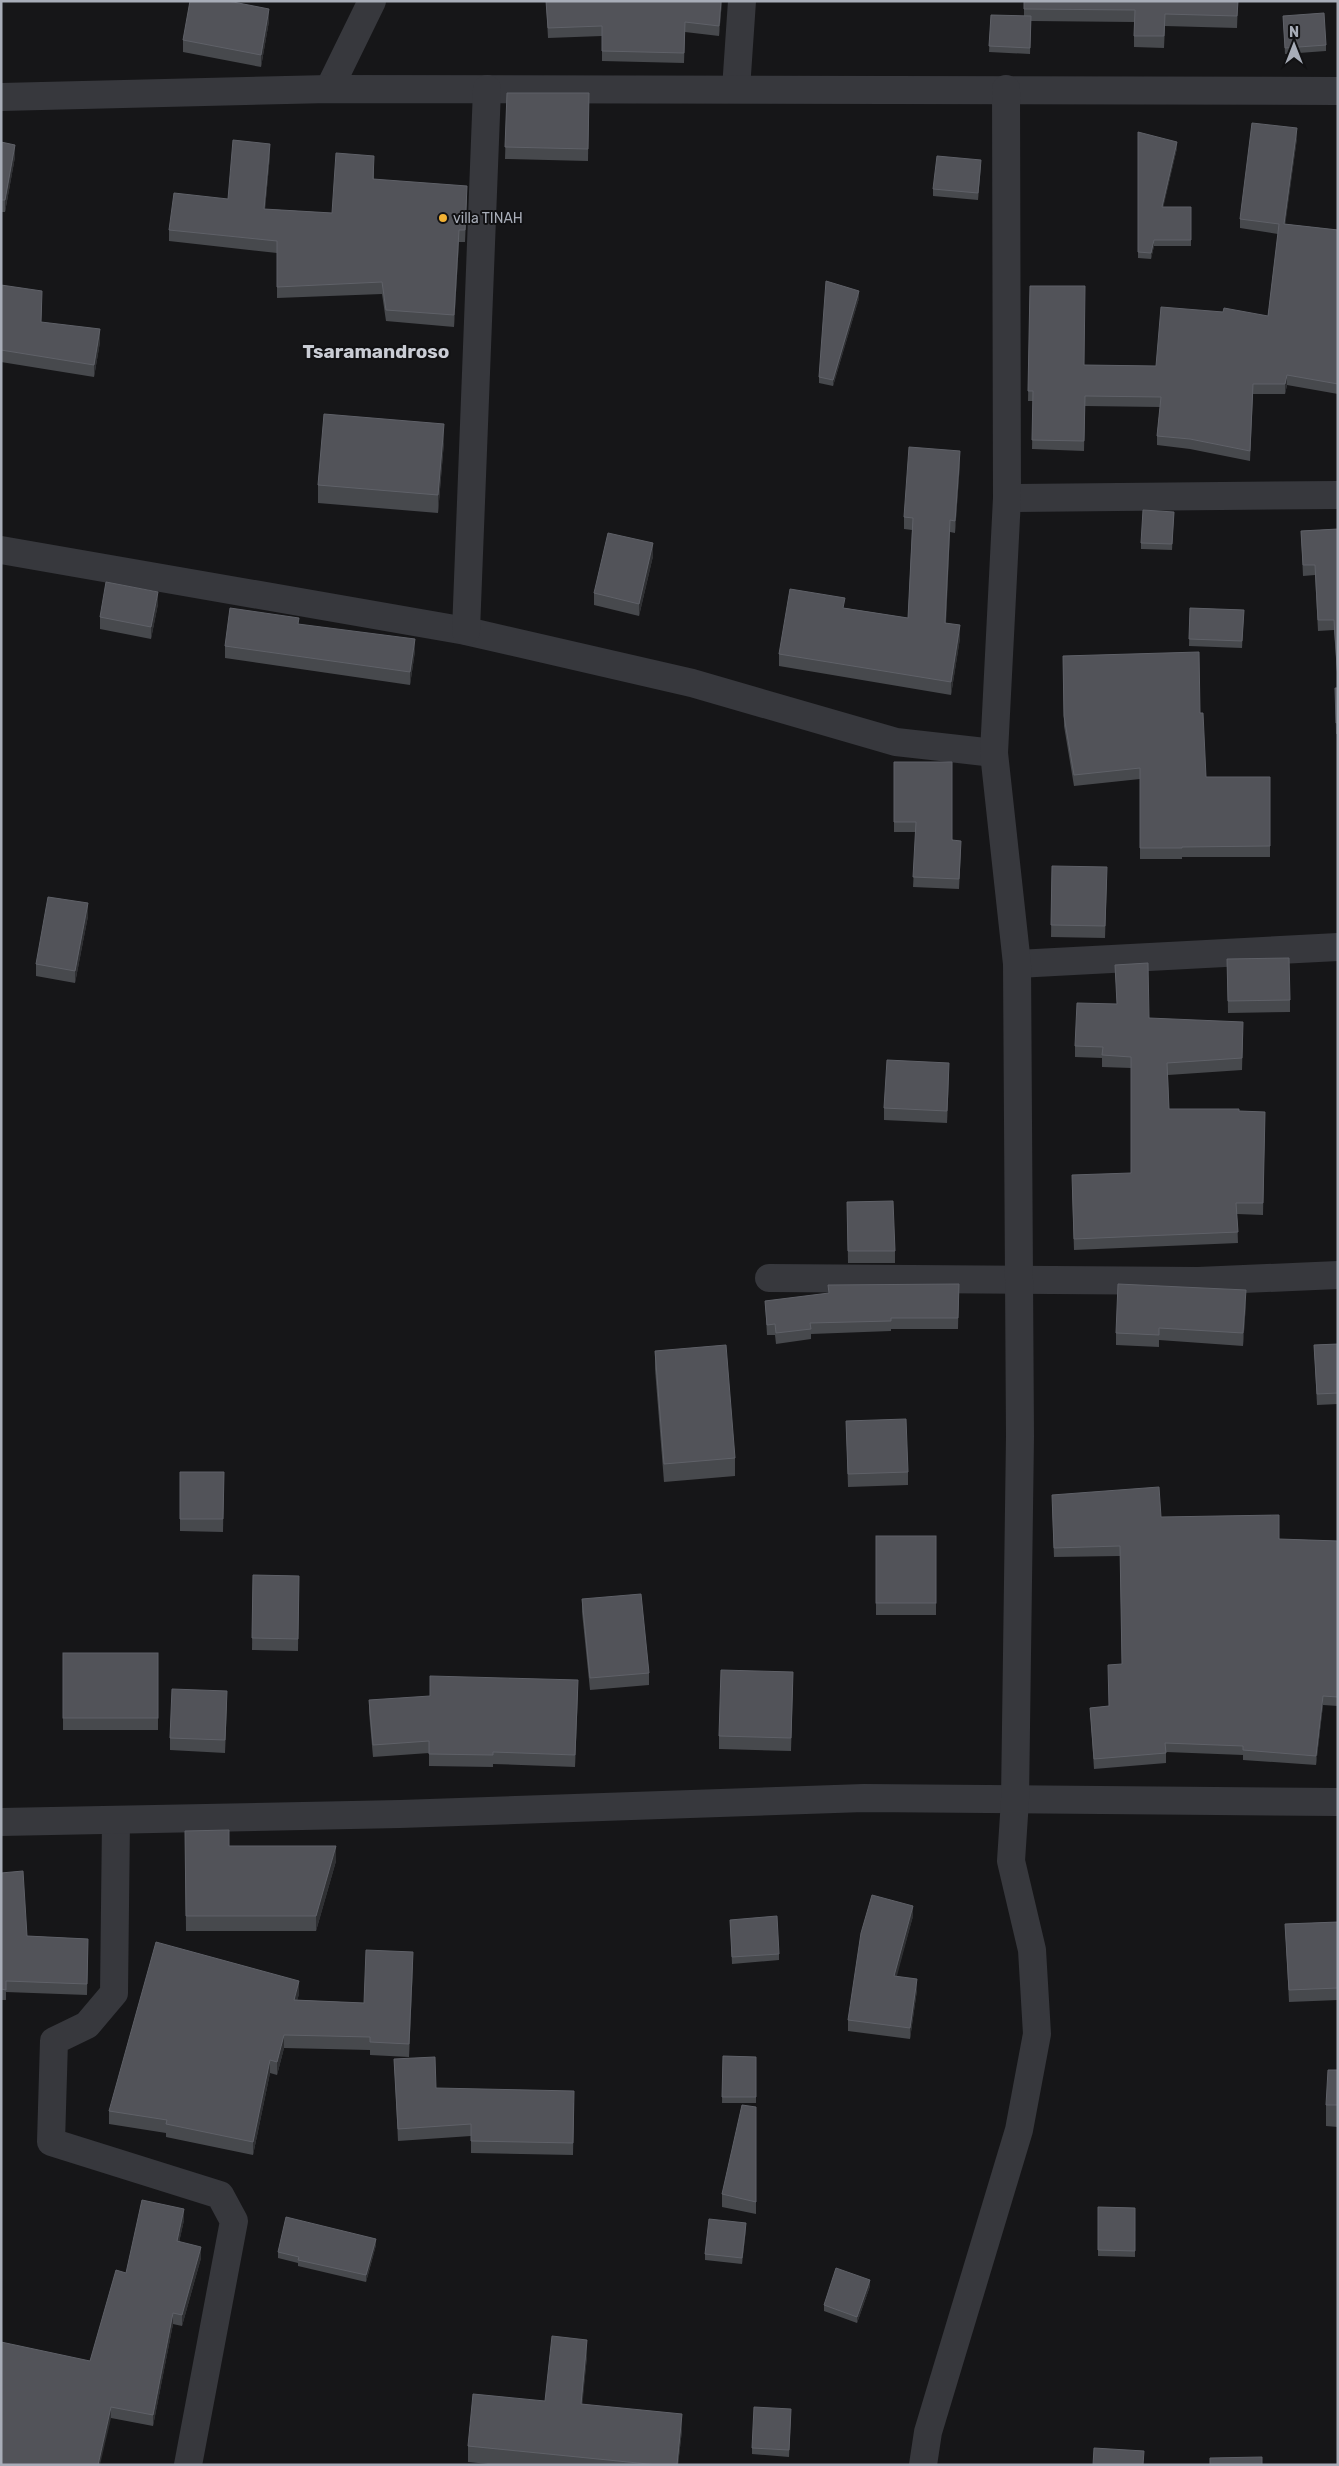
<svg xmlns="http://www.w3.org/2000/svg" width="1339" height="2466" viewBox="0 0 1339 2466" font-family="Rubik,sans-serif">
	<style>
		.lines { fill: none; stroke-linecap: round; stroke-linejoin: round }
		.street { stroke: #37383d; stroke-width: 28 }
		.wall { fill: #47494d }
		.shaded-wall { fill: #2f3033 }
		.building { fill: #525359; stroke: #5f6168 }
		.poi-dot { fill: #f2b134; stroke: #111113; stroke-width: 2 }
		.labels { text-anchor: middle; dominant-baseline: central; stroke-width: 4; stroke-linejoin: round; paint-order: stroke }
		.poi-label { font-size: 14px; fill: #a8adb8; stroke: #111113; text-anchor: start }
		.district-label { font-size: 19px; font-weight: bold; fill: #c9ccd4; stroke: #111113 }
	</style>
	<rect width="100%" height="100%" fill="#161618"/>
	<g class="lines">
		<g class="street">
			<polyline points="329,89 372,1"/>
			<polyline points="736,89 742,1"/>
			<polyline points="1,97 329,89 1338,91"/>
			<polyline points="1007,498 1338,495"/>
			<polyline points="1,550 466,631 692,683 896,742 994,753"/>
			<polyline points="466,631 487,89"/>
			<polyline points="1017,964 1338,947"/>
			<polyline points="769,1278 1198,1281 1338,1275"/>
			<polyline points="116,1820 114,1993 87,2025 54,2041 51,2142 220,2195 234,2221 188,2465"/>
			<polyline points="1,1822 400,1814 864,1798 1338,1802"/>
			<polyline points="923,2465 928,2432 1019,2130 1037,2034 1032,1950 1011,1861 1015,1800 1020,1436 1017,964 994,753 1007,498 1006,89"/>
		</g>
	</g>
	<g class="wall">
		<polygon points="546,1 722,1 719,36 685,32 684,63 602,61 602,36 548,38"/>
		<polygon points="1024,1 1238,1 1237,28 1165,26 1164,48 1134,47 1134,22 1031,21 1030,54 989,52 991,15 1024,16"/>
		<polygon points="1283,16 1326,45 1326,51 1285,54"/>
		<polygon points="269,21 261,67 183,52 183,40"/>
		<polygon points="507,93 589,93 588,161 505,159"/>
		<polygon points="1138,132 1177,148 1163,207 1191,207 1191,246 1154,246 1151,259 1138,258"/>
		<polygon points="1297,138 1285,224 1338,230 1338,394 1287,385 1285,394 1253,394 1250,461 1190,449 1157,445 1157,436 1160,407 1085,406 1084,451 1032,449 1033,401 1028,401 1030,286 1084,365 1156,366 1268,316 1278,234 1240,228 1240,219"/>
		<polygon points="1,142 15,157 5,212 1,212"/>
		<polygon points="270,155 265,209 332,213 374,167 374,179 467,198 465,242 459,242 454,327 386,321 382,294 277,298 277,253 169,241 169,230 228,199"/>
		<polygon points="981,166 978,200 933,196 933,189"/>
		<polygon points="1,285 42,303 41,322 100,342 94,377 1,362"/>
		<polygon points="859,298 833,386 819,383 819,377"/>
		<polygon points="444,442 438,513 318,503 318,485"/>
		<polygon points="960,463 955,533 950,532 946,623 960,638 951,695 779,666 779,654 845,608 908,618 912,530 904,529 904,517"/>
		<polygon points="1174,512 1172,550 1141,549 1141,543"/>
		<polygon points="1338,529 1338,734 1336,734 1335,688 1338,688 1334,630 1318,631 1315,575 1303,576 1301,531"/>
		<polygon points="653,556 639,616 594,605 594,593"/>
		<polygon points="158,604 151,639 100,629 100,617"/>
		<polygon points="1190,608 1244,610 1242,648 1189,646"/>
		<polygon points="299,624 415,651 410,685 225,658 225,646"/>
		<polygon points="1063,656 1200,713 1206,777 1270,777 1270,857 1182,857 1182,859 1140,859 1140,779 1074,786 1064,726"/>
		<polygon points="894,762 961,851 959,889 913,887 916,832 894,832"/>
		<polygon points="1052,866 1107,879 1105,938 1051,937"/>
		<polygon points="88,916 75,983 36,976 36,964"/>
		<polygon points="1227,959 1290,1000 1290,1012 1228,1013"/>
		<polygon points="1115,965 1149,1018 1243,1033 1242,1070 1168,1075 1169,1109 1265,1112 1263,1215 1237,1214 1238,1243 1074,1250 1072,1187 1131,1173 1131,1068 1102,1067 1102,1058 1075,1057 1075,1046 1117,1004"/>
		<polygon points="949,1076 947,1123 884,1120 884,1108"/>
		<polygon points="847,1202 895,1251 895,1263 848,1263"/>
		<polygon points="959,1284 958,1329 891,1329 891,1331 811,1334 811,1339 776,1344 775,1335 767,1335 765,1301"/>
		<polygon points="1246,1303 1243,1346 1159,1340 1159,1347 1116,1345 1116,1333"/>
		<polygon points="1338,1344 1338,1404 1317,1405 1314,1345"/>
		<polygon points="655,1351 735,1458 735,1476 664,1482 655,1369"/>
		<polygon points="846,1421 908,1472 908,1485 848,1487"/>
		<polygon points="180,1472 224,1472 223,1532 180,1531"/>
		<polygon points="1052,1504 1161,1517 1279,1539 1338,1541 1338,1706 1323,1705 1316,1765 1243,1760 1243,1755 1166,1752 1166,1763 1094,1769 1090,1708 1109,1706 1122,1664 1120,1556 1054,1557"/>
		<rect x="876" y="1536" width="60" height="79"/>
		<polygon points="253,1575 299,1576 298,1651 252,1650"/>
		<polygon points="582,1599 649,1673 649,1685 590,1690 582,1612"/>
		<rect x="63" y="1653" width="95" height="77"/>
		<polygon points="793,1684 791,1751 719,1749 719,1736"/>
		<polygon points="578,1692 575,1767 493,1764 493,1767 429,1766 429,1753 373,1757 369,1712 369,1700"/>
		<polygon points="227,1704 225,1753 170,1750 170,1738"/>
		<polygon points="185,1831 229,1846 336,1861 316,1931 186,1931"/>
		<polygon points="1,1873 27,1936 88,1939 87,1995 6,1992 6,2000 1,2000"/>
		<polygon points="913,1916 896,1977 917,1990 910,2039 848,2031 848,2020"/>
		<polygon points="730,1920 779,1954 779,1960 732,1964"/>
		<polygon points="1338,1922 1338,2000 1289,2002 1285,1924"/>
		<polygon points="413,1966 409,2057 370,2055 370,2050 284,2048 277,2075 270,2073 253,2155 166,2137 166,2133 109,2124 109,2111 299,1994 297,2000 364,2003"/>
		<polygon points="723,2056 756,2057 756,2103 722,2103"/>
		<polygon points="394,2059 436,2088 574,2103 573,2155 471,2153 471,2136 398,2141"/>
		<polygon points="1338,2070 1338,2127 1326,2126 1326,2105"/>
		<polygon points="756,2107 756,2214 722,2207 722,2194"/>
		<polygon points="1098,2207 1135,2208 1135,2257 1098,2256"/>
		<polygon points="184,2220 179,2242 201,2258 182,2326 173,2324 153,2426 111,2418 90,2361 126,2273"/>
		<polygon points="746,2229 742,2264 705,2260 705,2254"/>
		<polygon points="376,2245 366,2282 298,2266 298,2263 278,2258 278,2252"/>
		<polygon points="870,2286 857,2323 824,2311 824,2305"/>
		<polygon points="587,2356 582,2404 682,2430 678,2465 498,2465 468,2462 468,2446 545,2401"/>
		<polygon points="791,2416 789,2457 752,2454 752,2448"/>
	</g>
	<g class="shaded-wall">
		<polygon points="721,1 722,1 719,36 719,26"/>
		<polygon points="269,9 269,21 261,67 261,55"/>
		<polygon points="1297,128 1297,138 1284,234 1284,224"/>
		<polygon points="1177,142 1177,148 1162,213 1162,207"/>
		<polygon points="270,144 270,155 264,221 264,209"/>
		<polygon points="15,145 15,157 5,212 5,200"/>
		<polygon points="459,230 459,242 454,327 454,315"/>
		<polygon points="1154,240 1154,246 1151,259 1151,253"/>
		<polygon points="859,291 859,298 833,386 833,380"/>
		<polygon points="100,329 100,342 94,377 94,365"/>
		<polygon points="1287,375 1287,385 1285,394 1285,384"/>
		<polygon points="444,424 444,442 438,513 438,495"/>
		<polygon points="960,451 960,463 955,533 955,521"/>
		<polygon points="950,520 950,532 945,635 945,623"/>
		<polygon points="653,543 653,556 639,616 639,604"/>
		<polygon points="158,592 158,604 151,639 151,627"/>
		<polygon points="960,625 960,638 951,695 951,682"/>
		<polygon points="415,639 415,651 410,685 410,672"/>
		<polygon points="88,903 88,916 75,983 75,971"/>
		<polygon points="949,1063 949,1076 947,1123 947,1111"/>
		<polygon points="1246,1290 1246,1303 1243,1346 1243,1333"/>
		<polygon points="578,1680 578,1692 575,1767 575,1755"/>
		<polygon points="1323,1696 1323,1705 1316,1765 1316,1756"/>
		<polygon points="336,1846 336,1861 316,1931 316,1916"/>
		<polygon points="913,1906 913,1916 894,1987 894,1976"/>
		<polygon points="413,1952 413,1966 409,2057 409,2044"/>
		<polygon points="917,1979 917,1990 910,2039 910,2028"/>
		<polygon points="299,1981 299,1994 294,2013 294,2000"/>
		<polygon points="284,2035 284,2048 277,2075 277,2062"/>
		<polygon points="270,2060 270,2073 253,2155 253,2142"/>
		<polygon points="184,2209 184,2220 177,2252 177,2241"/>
		<polygon points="746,2223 746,2229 742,2264 742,2258"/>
		<polygon points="376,2239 376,2245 366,2282 366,2275"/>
		<polygon points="201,2247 201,2258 182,2326 182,2315"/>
		<polygon points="870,2280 870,2286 857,2323 857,2317"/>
		<polygon points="173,2313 173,2324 153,2426 153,2415"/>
		<polygon points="587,2340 587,2356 581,2420 581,2404"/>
		<polygon points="111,2407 111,2418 100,2465 98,2465"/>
		<polygon points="682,2414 682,2430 678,2465 677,2465"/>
	</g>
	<g class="building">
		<polygon points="190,1 228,1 269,9 261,55 183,40"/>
		<polygon points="546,1 721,1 719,26 685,22 684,53 602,51 602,26 548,28"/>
		<polygon points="1024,1 1238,1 1237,16 1165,14 1164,36 1134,36 1135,10 1024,9"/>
		<polygon points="1324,13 1326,45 1285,48 1283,16"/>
		<polygon points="991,15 1031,16 1030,48 989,46"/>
		<polygon points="507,93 589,93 588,149 505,147"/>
		<polygon points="1252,123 1297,128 1284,224 1338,230 1338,384 1287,375 1285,384 1253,384 1250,451 1190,439 1157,436 1161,397 1085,396 1084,441 1032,440 1033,391 1028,391 1030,286 1085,286 1084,365 1156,366 1161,307 1223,312 1224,308 1268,316 1279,224 1240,219"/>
		<polygon points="1138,132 1177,142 1162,207 1191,207 1191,240 1154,240 1151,253 1138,252"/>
		<polygon points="233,140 270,144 264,209 332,213 336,153 374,156 373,179 467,186 465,230 459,230 454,315 386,310 382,282 277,287 277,241 169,230 174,193 228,199"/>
		<polygon points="1,142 15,145 5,200 1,200"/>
		<polygon points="937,156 981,160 978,193 933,189"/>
		<polygon points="826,281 859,291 833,380 819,377"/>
		<polygon points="1,285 42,291 41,322 100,329 94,365 1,350"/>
		<polygon points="324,414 444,424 438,495 318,485"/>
		<polygon points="909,447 960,451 955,521 950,520 945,623 960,625 951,682 779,654 790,589 845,598 843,608 908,618 913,518 904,517"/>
		<polygon points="1143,510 1174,512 1172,544 1141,543"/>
		<polygon points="1338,529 1338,679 1334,620 1318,620 1315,565 1303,565 1301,531"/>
		<polygon points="608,533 653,543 639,604 594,593"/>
		<polygon points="106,582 158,592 151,627 100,617"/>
		<polygon points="230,608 299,618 298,624 415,639 410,672 225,646"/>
		<polygon points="1190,608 1244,610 1242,641 1189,639"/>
		<polygon points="1199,652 1200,713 1203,713 1206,777 1270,777 1270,846 1182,847 1182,848 1140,848 1140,768 1074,775 1064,716 1063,656"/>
		<polygon points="1335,688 1338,688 1338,723 1336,723"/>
		<polygon points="894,762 952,762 952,840 961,841 959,879 913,877 916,822 894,822"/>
		<polygon points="1052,866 1107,867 1105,926 1051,925"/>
		<polygon points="48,897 88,903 75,971 36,964"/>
		<polygon points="1289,958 1290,1000 1228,1001 1227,959"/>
		<polygon points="1148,963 1149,1018 1243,1022 1242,1058 1167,1063 1169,1109 1239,1109 1239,1111 1265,1112 1263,1203 1236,1203 1238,1232 1074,1239 1072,1175 1131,1173 1131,1057 1102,1055 1103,1047 1075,1046 1077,1003 1117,1004 1115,965"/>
		<polygon points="887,1060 949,1063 947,1111 884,1108"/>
		<polygon points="893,1201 895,1251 848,1251 847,1202"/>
		<polygon points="959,1284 958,1318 891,1318 891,1321 810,1323 811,1329 776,1333 775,1324 767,1325 765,1301 829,1293 828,1285"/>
		<polygon points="1118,1284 1246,1290 1243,1333 1159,1328 1159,1335 1116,1333"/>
		<polygon points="1338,1344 1338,1393 1317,1394 1314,1345"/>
		<polygon points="726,1345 735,1458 664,1464 655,1351"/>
		<polygon points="906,1419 908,1472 848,1474 846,1421"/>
		<polygon points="180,1472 224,1472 223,1519 180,1519"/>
		<polygon points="1159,1487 1161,1517 1279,1515 1279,1539 1338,1541 1338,1697 1323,1696 1316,1756 1243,1750 1243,1746 1165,1743 1166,1753 1094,1759 1090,1708 1109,1706 1108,1665 1122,1664 1120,1546 1054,1548 1052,1495"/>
		<rect x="876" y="1536" width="60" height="67"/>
		<polygon points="253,1575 299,1576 298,1639 252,1638"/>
		<polygon points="641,1594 649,1673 590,1678 582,1599"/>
		<rect x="63" y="1653" width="95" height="65"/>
		<polygon points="721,1670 793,1672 791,1738 719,1736"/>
		<polygon points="430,1676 578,1680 575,1755 493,1752 493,1755 429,1754 429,1741 373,1745 369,1700 430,1696"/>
		<polygon points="172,1689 227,1691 225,1740 170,1738"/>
		<polygon points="229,1830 229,1846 336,1846 316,1916 186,1916 185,1831"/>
		<polygon points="23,1871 27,1936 88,1939 87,1984 6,1981 6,1990 1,1989 1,1873"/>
		<polygon points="872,1895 913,1906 894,1976 917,1979 910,2028 848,2020 861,1933"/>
		<polygon points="777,1916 779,1954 732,1957 730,1920"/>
		<polygon points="1338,1922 1338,1988 1289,1990 1285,1924"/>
		<polygon points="156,1942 299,1981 294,2000 364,2003 366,1950 413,1952 409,2044 370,2042 370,2037 284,2035 277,2062 270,2060 253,2142 166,2124 167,2120 109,2111"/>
		<polygon points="723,2056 756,2057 756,2097 722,2097"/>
		<polygon points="435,2057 436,2088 574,2091 573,2143 471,2141 471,2124 398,2129 394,2059"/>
		<polygon points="1328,2070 1338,2070 1338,2105 1326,2105"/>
		<polygon points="742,2105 756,2107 756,2202 722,2194"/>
		<polygon points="142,2200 184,2209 177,2241 201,2247 182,2315 173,2313 153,2415 111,2407 98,2465 1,2465 1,2342 90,2361 116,2270 126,2273"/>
		<polygon points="1098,2207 1135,2208 1135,2251 1098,2250"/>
		<polygon points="286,2217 376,2239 366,2275 298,2260 299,2257 278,2252"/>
		<polygon points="709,2219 746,2223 742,2258 705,2254"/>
		<polygon points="836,2268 870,2280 857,2317 824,2305"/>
		<polygon points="552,2336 587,2340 581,2404 682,2414 677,2465 658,2465 468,2446 473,2394 545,2401"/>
		<polygon points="754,2407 791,2409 789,2450 752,2448"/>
		<polygon points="1094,2448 1144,2451 1143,2465 1093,2465"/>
		<polygon points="1262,2457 1262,2465 1210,2465 1210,2458"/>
	</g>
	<circle class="poi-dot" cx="443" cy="218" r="5"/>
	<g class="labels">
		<g class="poi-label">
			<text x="453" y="218">villa TINAH</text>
		</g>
		<g class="district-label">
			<text x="376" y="351">Tsaramandroso</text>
		</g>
	</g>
	<rect width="1339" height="2466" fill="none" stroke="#a8adb8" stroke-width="5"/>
	<g transform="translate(1294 45)" stroke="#111113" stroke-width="4" paint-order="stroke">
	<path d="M0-4L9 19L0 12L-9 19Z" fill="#a8adb8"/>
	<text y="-8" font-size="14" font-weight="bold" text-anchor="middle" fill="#a8adb8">N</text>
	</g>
</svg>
